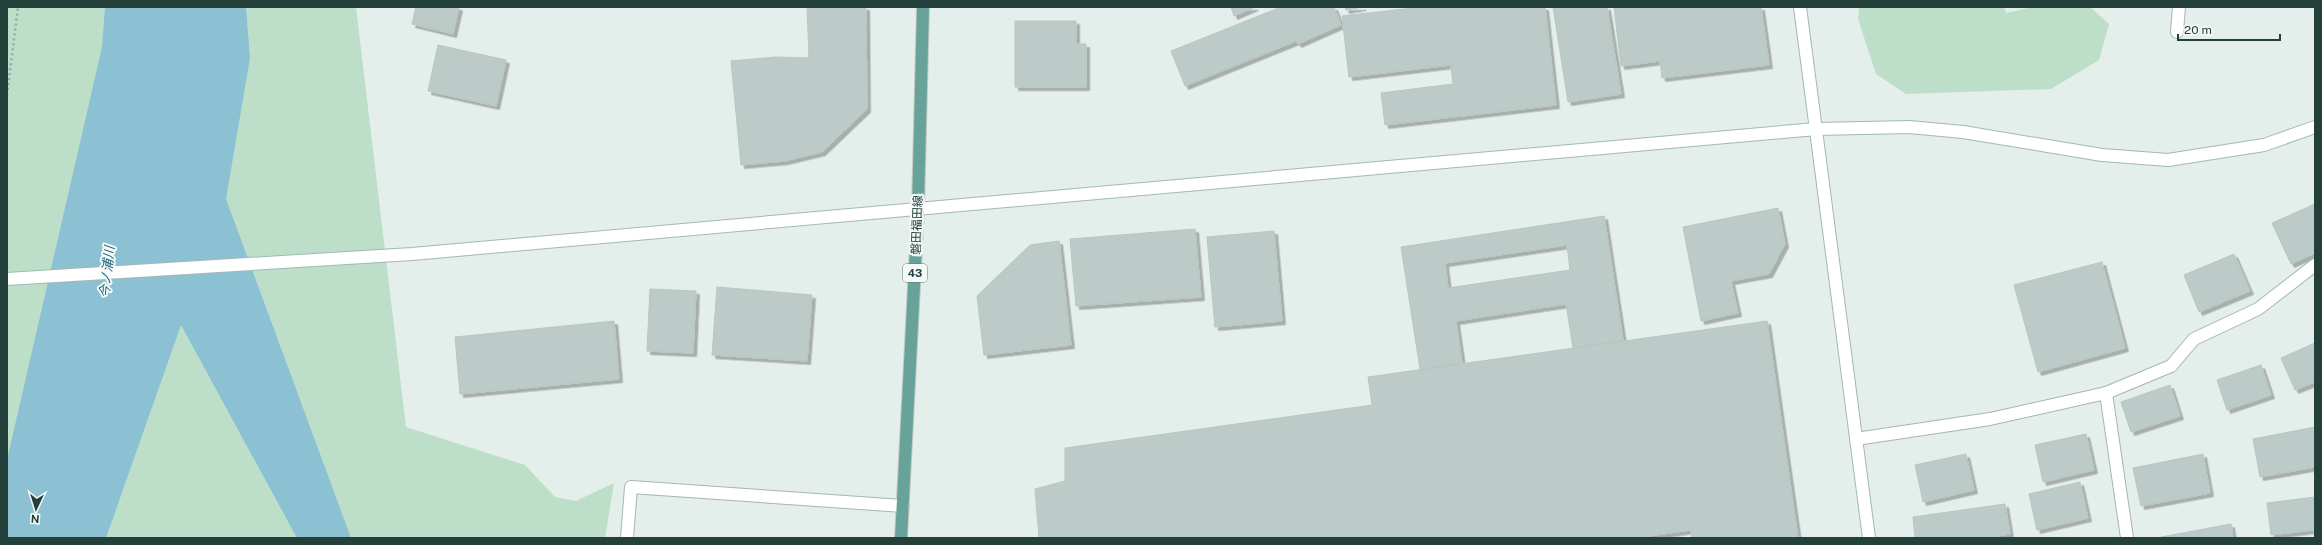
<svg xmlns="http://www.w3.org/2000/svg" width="2322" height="545" viewBox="0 0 2322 545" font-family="'Public Sans','Noto Sans JP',sans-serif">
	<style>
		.green { fill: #bddfca }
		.water { fill: #8cc0d3 }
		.building { fill: #bccbc7; stroke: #b6c7c2; fill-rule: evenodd; filter: url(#shadow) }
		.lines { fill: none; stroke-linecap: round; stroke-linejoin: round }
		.lane-casing { stroke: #a6b6b2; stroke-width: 14 }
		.street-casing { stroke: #a6b6b2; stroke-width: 14 }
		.secondary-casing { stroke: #a2b9b4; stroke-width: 14 }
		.primary-casing { stroke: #c1cac8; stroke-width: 14 }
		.path { stroke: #84b1a8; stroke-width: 2.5; stroke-dasharray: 2 3; stroke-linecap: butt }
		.lane { stroke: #fff; stroke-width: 12 }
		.street { stroke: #fff; stroke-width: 12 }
		.secondary { stroke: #fff; stroke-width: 12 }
		.primary { stroke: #68a39b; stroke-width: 12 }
		.labels { text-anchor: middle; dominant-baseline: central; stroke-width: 4; stroke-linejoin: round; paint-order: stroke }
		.shield { fill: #f5faf8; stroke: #627874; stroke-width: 1 }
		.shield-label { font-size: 11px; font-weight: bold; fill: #23403b }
		.street-label { font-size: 12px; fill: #23403b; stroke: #f5faf8 }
		.water-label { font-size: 13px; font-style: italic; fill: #1c627c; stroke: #f5faf8 }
	</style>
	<defs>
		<filter id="shadow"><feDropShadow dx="3.5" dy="3.5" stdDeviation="0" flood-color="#0004"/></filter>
	</defs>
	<rect width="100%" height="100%" fill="#e4eeea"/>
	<g class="green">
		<polygon points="7,7 356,7 406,427 525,465 555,497 576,501 614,483 605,538 7,538"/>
		<polygon points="1859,7 2004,7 2006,13 2033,7 2090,7 2109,24 2099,60 2051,89 1906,94 1876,74 1858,19"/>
	</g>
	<polygon class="water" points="105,7 246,7 250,58 226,199 351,538 297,538 181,325 106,538 7,538 7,460 102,47"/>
	<g class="building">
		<polygon points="416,7 459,7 453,34 412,24"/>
		<polygon points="807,7 866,7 867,109 822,152 785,161 741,165 731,61 776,57 809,58"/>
		<polygon points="1231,7 1255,7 1234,16"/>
		<polygon points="1281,7 1334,7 1341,25 1298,44 1296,41 1185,86 1171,51"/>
		<polygon points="1345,7 1363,7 1346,10"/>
		<polygon points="1422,7 1545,7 1556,105 1385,125 1381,93 1453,84 1451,65 1349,77 1342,16"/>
		<polygon points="1553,7 1607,7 1621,94 1568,102"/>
		<polygon points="1614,7 1761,7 1769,65 1662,78 1660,61 1621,66"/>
		<polygon points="1015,21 1076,21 1076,44 1086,44 1086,87 1015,87"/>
		<polygon points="438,45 506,60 496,106 428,91"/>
		<polygon points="2315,204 2315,253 2291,264 2272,223"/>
		<polygon points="1778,208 1785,244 1769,274 1731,281 1738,313 1701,321 1683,227"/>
		<path d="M1604,216L1623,340L1573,348L1566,304L1456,321L1462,363L1420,369L1401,247ZM1567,245L1570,270L1448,288L1445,263Z"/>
		<polygon points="1195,229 1201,297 1076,306 1070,239"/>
		<polygon points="1274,231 1282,321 1215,327 1207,237"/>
		<polygon points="1059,241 1071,345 984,355 977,296 1030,245"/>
		<polygon points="2234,254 2250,291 2199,312 2184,275"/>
		<polygon points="2102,262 2125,348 2038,372 2014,285"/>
		<polygon points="717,287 812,295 807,361 712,355"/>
		<polygon points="650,289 696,291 693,353 647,351"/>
		<polygon points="614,321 619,379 460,394 455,337"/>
		<polygon points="1767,321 1798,538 1692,538 1691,530 1635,538 1039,538 1035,489 1065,481 1065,448 1372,405 1368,377"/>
		<polygon points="2315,343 2315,382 2295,390 2281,358"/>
		<polygon points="2261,365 2271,395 2227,410 2217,380"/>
		<polygon points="2170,385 2180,416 2131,432 2121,402"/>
		<polygon points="2315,427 2315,467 2260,477 2253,439"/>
		<polygon points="2086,434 2094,470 2043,482 2035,445"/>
		<polygon points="1966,454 1974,490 1923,502 1915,465"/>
		<polygon points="2203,454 2210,493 2141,506 2133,468"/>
		<polygon points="2080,482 2088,518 2037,530 2029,494"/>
		<polygon points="2315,497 2315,535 2313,530 2271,535 2267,503"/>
		<polygon points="2005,504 2010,534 1984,538 1915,538 1913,517"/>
		<polygon points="2231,524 2233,538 2161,537"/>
	</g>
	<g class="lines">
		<defs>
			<polyline id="lane" points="2177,32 2179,7"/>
			<g id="street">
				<polyline points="2106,393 2127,538"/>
				<polyline points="1856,439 1990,419 2106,393 2171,366 2194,339 2258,309 2315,265"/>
				<polyline points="627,538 631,487 903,506"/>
			</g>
			<g id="secondary">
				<polyline points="1800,7 1869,538"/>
				<polyline points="7,279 412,254 1816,129 1909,127 1963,132 2102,155 2168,160 2264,145 2315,127"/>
			</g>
			<polyline id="primary" points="901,538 918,208 923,7"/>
		</defs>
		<use href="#lane" class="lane-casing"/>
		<use href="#street" class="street-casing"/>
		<use href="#secondary" class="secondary-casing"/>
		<use href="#primary" class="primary-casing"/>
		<polyline class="path" points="7,95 18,7"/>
		<use href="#lane" class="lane"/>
		<use href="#street" class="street"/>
		<use href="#secondary" class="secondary"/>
		<use href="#primary" class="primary"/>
	</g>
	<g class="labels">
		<rect class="shield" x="903" y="264" width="24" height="18" rx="3"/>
		<g class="shield-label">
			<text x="915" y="273">43</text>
		</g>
		<g class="street-label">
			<text transform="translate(917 225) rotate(-88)">磐田福田線</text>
		</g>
		<g class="water-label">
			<text transform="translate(107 272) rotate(-84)">今ノ浦川</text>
		</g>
	</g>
	<rect width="2322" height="545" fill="none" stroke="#23403b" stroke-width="16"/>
	<g transform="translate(36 509) rotate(184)" stroke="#f5faf8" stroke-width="3" paint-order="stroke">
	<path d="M0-3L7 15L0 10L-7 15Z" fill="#23403b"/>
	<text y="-6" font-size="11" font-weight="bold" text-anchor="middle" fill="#23403b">N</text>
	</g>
	<path d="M2178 34v6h102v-6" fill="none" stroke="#23403b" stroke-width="2"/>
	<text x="2184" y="34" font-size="12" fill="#23403b" stroke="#f5faf8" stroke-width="3" paint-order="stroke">20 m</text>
</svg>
